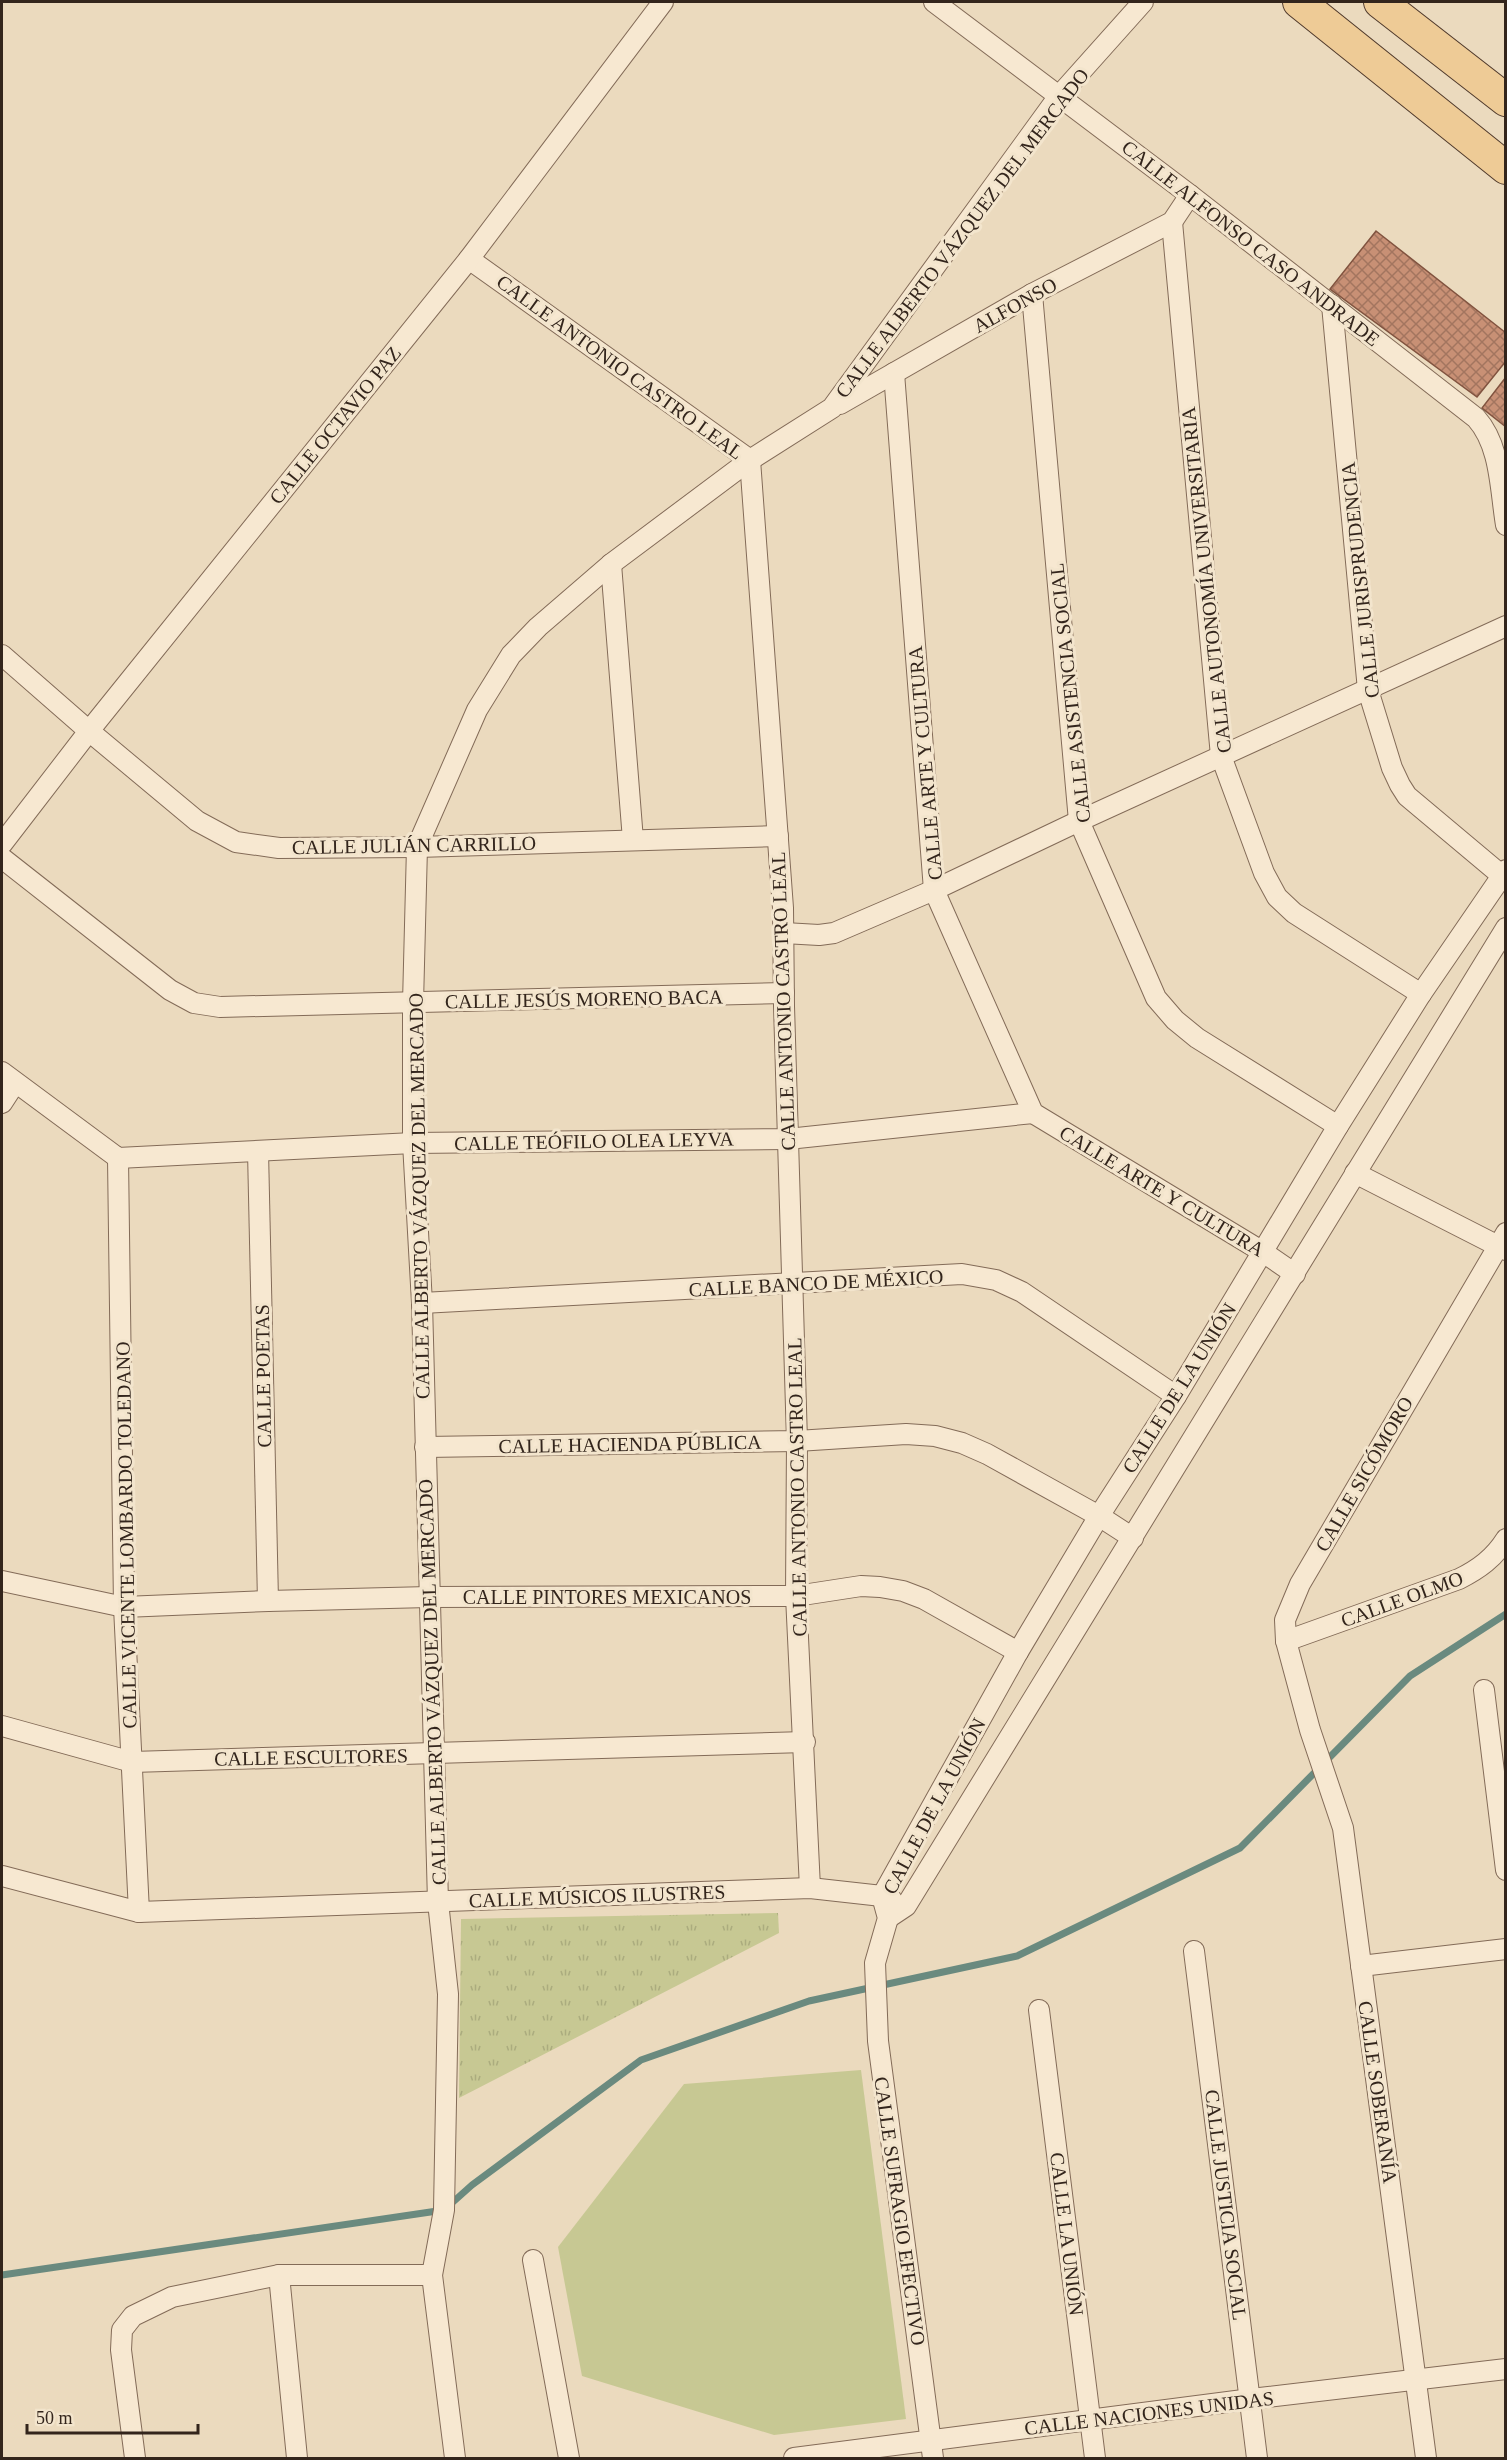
<svg xmlns="http://www.w3.org/2000/svg" width="1507" height="2460" viewBox="0 0 1507 2460" font-family="Georgia,serif">
	<style>
		.grass { fill: #c7c893 }
		.park { fill: url(#park-tufts) }
		.lines { fill: none; stroke-linecap: round; stroke-linejoin: round }
		.stream { stroke: #6a8a7f; stroke-width: 7 }
		.building { fill: url(#building-cross-hatch); stroke: #81533f; stroke-width: 1.5 }
		.minor-casing { stroke: #836b58; stroke-width: 22 }
		.primary-casing { stroke: #503a2c; stroke-width: 34 }
		.minor { stroke: #f7e8d1; stroke-width: 20 }
		.primary { stroke: #eecb96; stroke-width: 32 }
		.labels { text-anchor: middle; dominant-baseline: central; stroke-width: 6; stroke-linejoin: round; paint-order: stroke }
		.street-label { font-size: 20px; fill: #33251c; stroke: #f3e5cd }
	</style>
	<defs>
		<pattern id="park-tufts" width="24" height="20" patternUnits="userSpaceOnUse" patternTransform="scale(1.5)"><rect width="24" height="20" fill="#c7c893"/><path d="M3 7l-1-3M5 7V3M7 7l1-3M15 17l-1-3M17 17v-4M19 17l1-3" fill="none" stroke="#abac7e"/></pattern>
		<pattern id="building-cross-hatch" width="8" height="8" patternUnits="userSpaceOnUse" patternTransform="scale(1.5)"><rect width="8" height="8" fill="#c89075"/><path d="M0 0l8 8M0 8l8-8" fill="none" stroke="#a3755f"/></pattern>
	</defs>
	<rect width="100%" height="100%" fill="#ebdabe"/>
	<polygon class="grass" points="861,2070 906,2419 774,2435 582,2376 558,2247 684,2084"/>
	<polygon class="park" points="778,1913 779,1933 459,2098 461,1919"/>
	<g class="lines">
		<polyline class="stream" points="2,2275 444,2210 472,2185 641,2060 809,2001 1017,1956 1240,1848 1410,1676 1506,1614"/>
	</g>
	<g class="building">
		<polygon points="1376,231 1506,333 1506,361 1477,397 1330,289"/>
		<polygon points="1506,377 1506,427 1482,408"/>
	</g>
	<g class="lines">
		<defs>
			<g id="minor">
				<path d="M934,2L1190,195L1476,418C1501,446 1500,489 1506,525"/>
				<polyline points="1172,222 1221,756 1264,873 1277,897 1294,913 1421,994"/>
				<polyline points="469,259 750,460 783,908 784,1006 797,1441 796,1596 810,1888"/>
				<polyline points="1032,294 1079,821 1156,998 1175,1020 1197,1038 1338,1126"/>
				<polyline points="1332,305 1368,690 1392,768 1400,785 1407,796 1506,879"/>
				<polyline points="894,373 934,890 1033,1113 1263,1252 1295,1274"/>
				<polyline points="840,404 1032,294 1172,222 1190,195"/>
				<polyline points="611,564 633,840"/>
				<polyline points="2,655 89,731 197,821 236,842 279,848 417,847 778,836"/>
				<polyline points="2,844 89,731 469,259 663,2"/>
				<polyline points="2,858 170,990 194,1003 220,1007 784,993"/>
				<polyline points="784,933 819,935 834,933 934,890 1079,821 1506,626"/>
				<polyline points="2,1072 118,1158 413,1143 788,1139 1033,1113"/>
				<polyline points="2,1103 15,1083"/>
				<polyline points="258,1151 268,1601"/>
				<polyline points="118,1158 124,1607 139,1912"/>
				<polyline points="1355,1173 1506,1250"/>
				<polyline points="422,1303 962,1274 996,1280 1022,1292 1176,1396"/>
				<polyline points="425,1447 797,1441 906,1434 935,1436 962,1443 987,1454 1099,1516 1133,1538"/>
				<polyline points="2,1581 124,1607 268,1601 429,1597 796,1596 861,1586 880,1587 903,1591 924,1599 1018,1652"/>
				<path d="M1286,1641L1459,1579C1479,1569 1494,1558 1506,1539"/>
				<polyline points="1484,1690 1506,1870"/>
				<polyline points="2,1726 132,1762 805,1742"/>
				<polyline points="2,1876 139,1912 810,1888 882,1896 892,1900"/>
				<polyline points="888,1918 906,1906 1506,928"/>
				<polyline points="1194,1951 1257,2458"/>
				<polyline points="1361,1966 1506,1949"/>
				<polyline points="1039,2010 1095,2458"/>
				<polyline points="533,2260 569,2458"/>
				<polyline points="279,2275 297,2458"/>
				<polyline points="135,2458 121,2350 122,2330 133,2316 172,2297 279,2275 432,2275"/>
				<polyline points="455,2458 432,2275 444,2210 448,1994 438,1902 422,1303 413,1143 413,1003 417,847 477,710 511,655 538,627 611,564 750,460 832,408 1059,96 1143,2"/>
				<polyline points="794,2458 1251,2399 1506,2369"/>
				<polyline points="933,2458 878,2041 875,1963 888,1918 882,1896 1018,1652 1099,1516 1176,1396 1338,1126 1421,994 1506,870"/>
				<polyline points="1426,2458 1343,1828 1310,1730 1286,1641 1285,1620 1300,1584 1506,1233"/>
			</g>
			<g id="primary">
				<polyline points="1299,2 1506,168"/>
				<polyline points="1380,2 1506,100"/>
			</g>
		</defs>
		<use href="#minor" class="minor-casing"/>
		<use href="#primary" class="primary-casing"/>
		<use href="#minor" class="minor"/>
		<use href="#primary" class="primary"/>
	</g>
	<g class="labels">
		<g class="street-label">
			<text transform="translate(962 233) rotate(-53)">CALLE ALBERTO VÁZQUEZ DEL MERCADO</text>
			<text transform="translate(1251 243) rotate(38)">CALLE ALFONSO CASO ANDRADE</text>
			<text transform="translate(1015 305) rotate(-29)">ALFONSO</text>
			<text transform="translate(620 367) rotate(36)">CALLE ANTONIO CASTRO LEAL</text>
			<text transform="translate(335 425) rotate(-51)">CALLE OCTAVIO PAZ</text>
			<text transform="translate(1206 580) rotate(-96)">CALLE AUTONOMÍA UNIVERSITARIA</text>
			<text transform="translate(1360 580) rotate(-96)">CALLE JURISPRUDENCIA</text>
			<text transform="translate(1070 693) rotate(-96)">CALLE ASISTENCIA SOCIAL</text>
			<text transform="translate(925 763) rotate(-95)">CALLE ARTE Y CULTURA</text>
			<text transform="translate(414 845) rotate(-1)">CALLE JULIÁN CARRILLO</text>
			<text transform="translate(584 999) rotate(-1)">CALLE JESÚS MORENO BACA</text>
			<text transform="translate(783 1001) rotate(-92)">CALLE ANTONIO CASTRO LEAL</text>
			<text transform="translate(594 1141) rotate(-1)">CALLE TEÓFILO OLEA LEYVA</text>
			<text transform="translate(1162 1191) rotate(31)">CALLE ARTE Y CULTURA</text>
			<text transform="translate(419 1196) rotate(-91)">CALLE ALBERTO VÁZQUEZ DEL MERCADO</text>
			<text transform="translate(816 1283) rotate(-3)">CALLE BANCO DE MÉXICO</text>
			<text transform="translate(263 1376) rotate(-91)">CALLE POETAS</text>
			<text transform="translate(1179 1388) rotate(-58)">CALLE DE LA UNIÓN</text>
			<text transform="translate(630 1444) rotate(-1)">CALLE HACIENDA PÚBLICA</text>
			<text transform="translate(1364 1474) rotate(-60)">CALLE SICÓMORO</text>
			<text transform="translate(797 1487) rotate(-91)">CALLE ANTONIO CASTRO LEAL</text>
			<text transform="translate(126 1535) rotate(-91)">CALLE VICENTE LOMBARDO TOLEDANO</text>
			<text x="607" y="1597">CALLE PINTORES MEXICANOS</text>
			<text transform="translate(1402 1599) rotate(-20)">CALLE OLMO</text>
			<text transform="translate(432 1682) rotate(-92)">CALLE ALBERTO VÁZQUEZ DEL MERCADO</text>
			<text transform="translate(311 1757) rotate(-1)">CALLE ESCULTORES</text>
			<text transform="translate(934 1806) rotate(-62)">CALLE DE LA UNIÓN</text>
			<text transform="translate(597 1896) rotate(-2)">CALLE MÚSICOS ILUSTRES</text>
			<text transform="translate(1378 2092) rotate(82)">CALLE SOBERANÍA</text>
			<text transform="translate(1226 2205) rotate(83)">CALLE JUSTICIA SOCIAL</text>
			<text transform="translate(900 2211) rotate(82)">CALLE SUFRAGIO EFECTIVO</text>
			<text transform="translate(1067 2234) rotate(83)">CALLE LA UNIÓN</text>
			<text transform="translate(1149 2413) rotate(-7)">CALLE NACIONES UNIDAS</text>
		</g>
	</g>
	<rect width="1507" height="2460" fill="none" stroke="#33251c" stroke-width="6"/>
	<path d="M27 2424v9h171v-9" fill="none" stroke="#33251c" stroke-width="3"/>
	<text x="36" y="2424" font-size="18" fill="#33251c" stroke="#f3e5cd" stroke-width="4.5" paint-order="stroke">50 m</text>
</svg>
